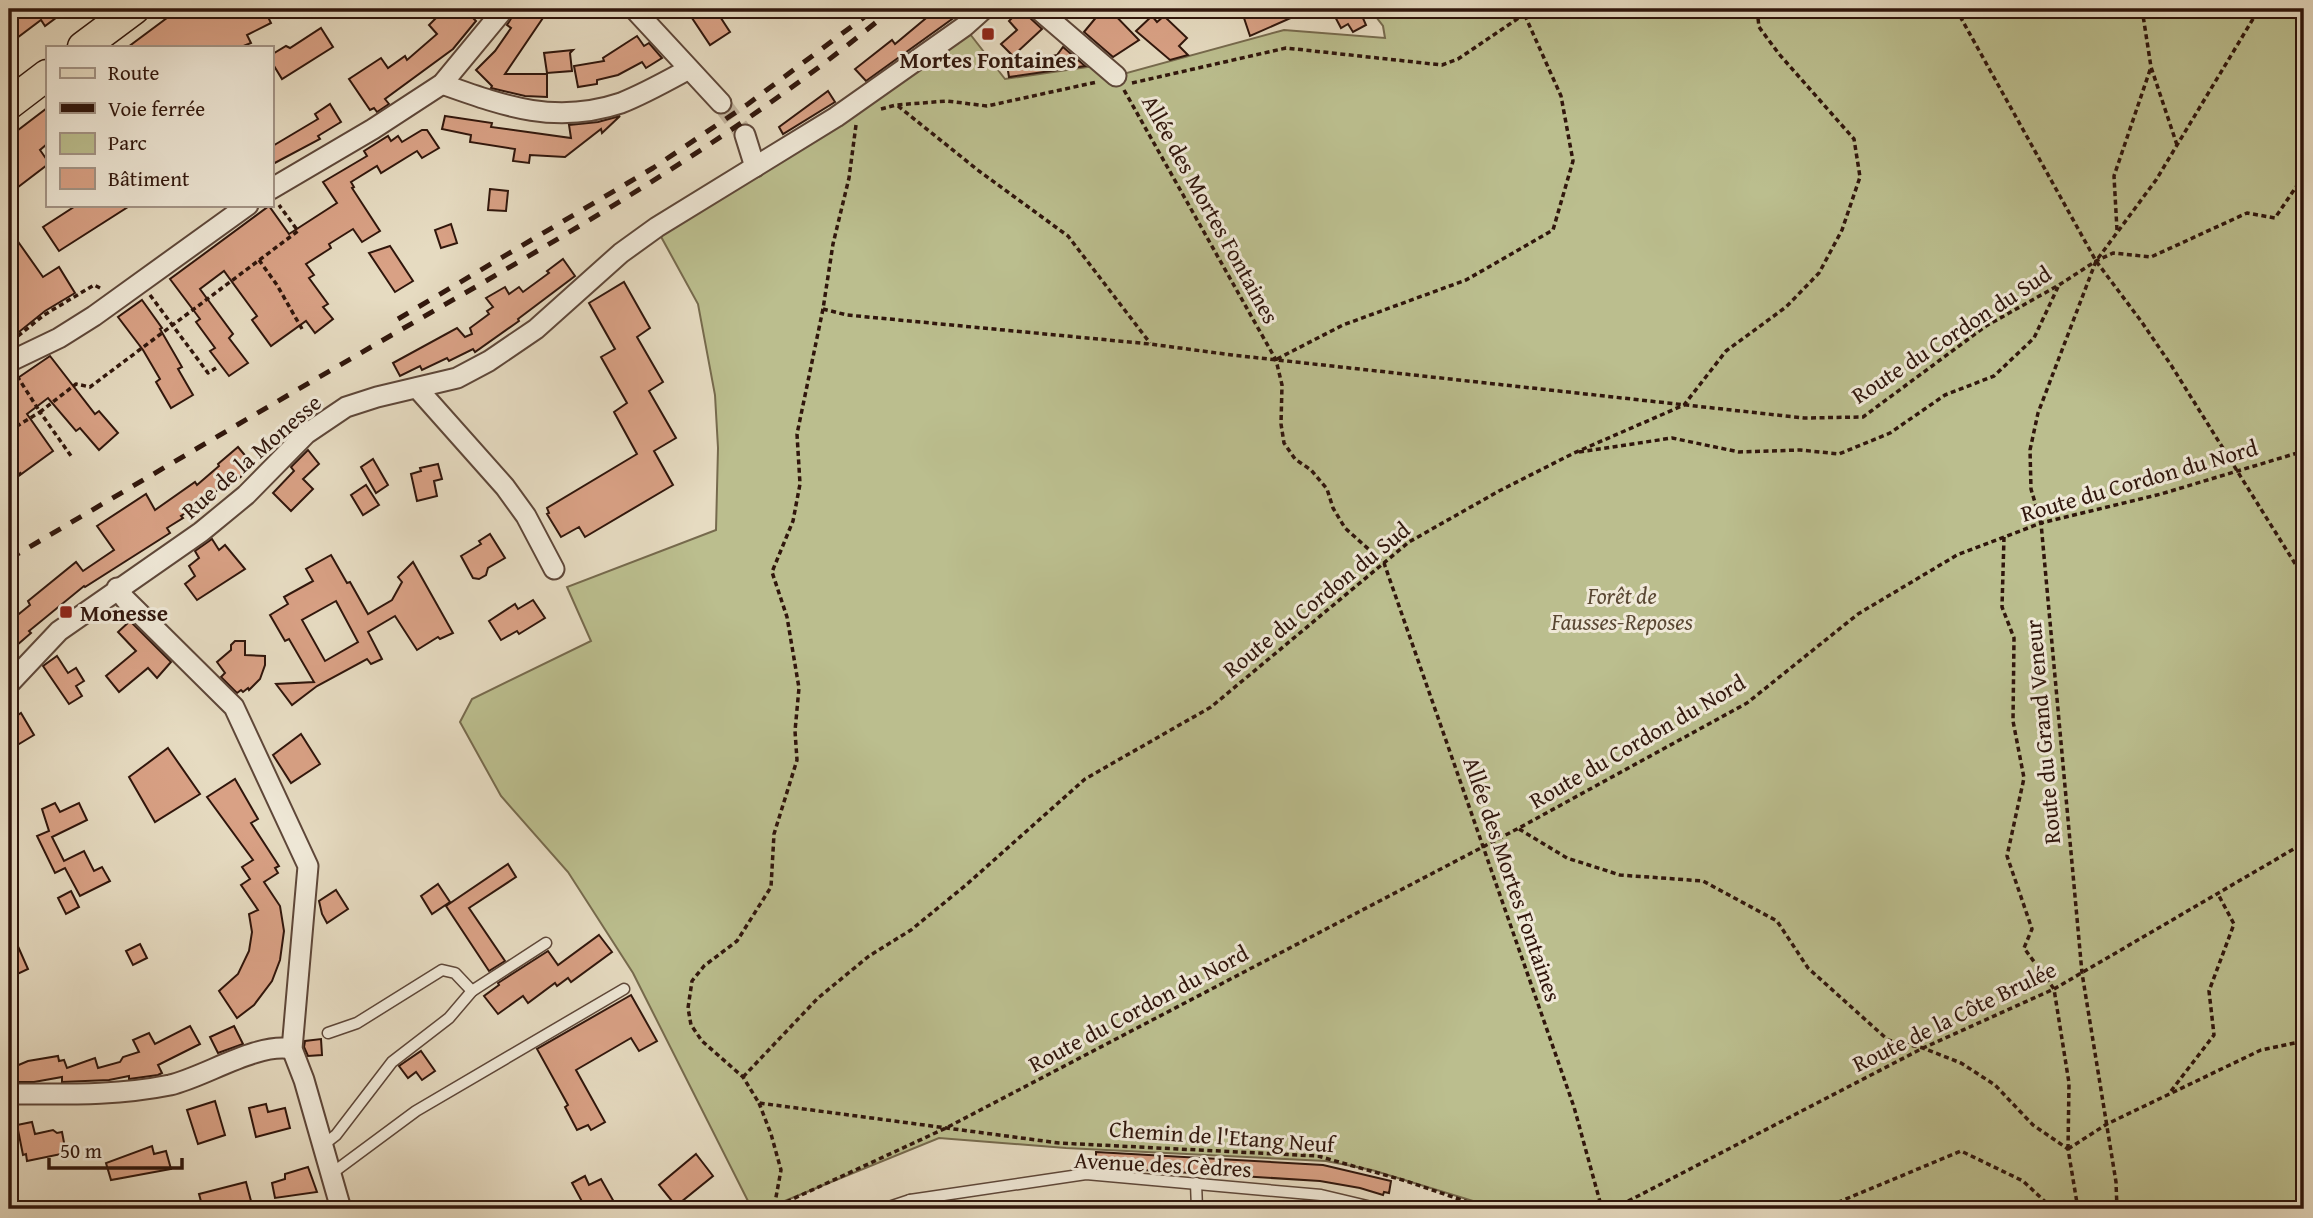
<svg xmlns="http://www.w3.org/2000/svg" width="2313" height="1218" viewBox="0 0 2313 1218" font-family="'Gentium Book Plus',serif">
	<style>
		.green { fill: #bbbe8e; stroke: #766a4d; stroke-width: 2 }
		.building { fill: #d9a185; stroke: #30160c; stroke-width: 2; fill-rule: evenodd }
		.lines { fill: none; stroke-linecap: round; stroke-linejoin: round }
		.street-tunnel { stroke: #c2b49d; stroke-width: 19; stroke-dasharray: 19 10; stroke-linecap: butt }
		.lane-casing { stroke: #5e4739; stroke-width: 13 }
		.street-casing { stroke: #5e4739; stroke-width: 23 }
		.primary-casing { stroke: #30160c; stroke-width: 33 }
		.path { stroke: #30160c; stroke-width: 3.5; stroke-dasharray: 5 3.5; stroke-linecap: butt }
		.lane { stroke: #efe8d7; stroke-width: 10 }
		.street { stroke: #efe8d7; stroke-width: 19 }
		.primary { stroke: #e6dbc1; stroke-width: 30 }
		.rail { stroke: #30160c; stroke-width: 5; stroke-dasharray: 12 12; stroke-linecap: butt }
		.poi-dot { fill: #8f2418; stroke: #efe8d7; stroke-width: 2.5 }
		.labels { text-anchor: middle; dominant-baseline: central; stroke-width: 6; stroke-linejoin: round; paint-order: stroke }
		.poi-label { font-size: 23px; font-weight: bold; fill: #30160c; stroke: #efe8d7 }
		.street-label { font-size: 23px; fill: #30160c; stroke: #efe8d7 }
		.park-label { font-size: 23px; font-style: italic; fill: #5a4833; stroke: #efe8d7 }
	</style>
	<rect width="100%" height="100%" fill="#e6dbc1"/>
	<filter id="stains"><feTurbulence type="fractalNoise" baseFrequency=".00286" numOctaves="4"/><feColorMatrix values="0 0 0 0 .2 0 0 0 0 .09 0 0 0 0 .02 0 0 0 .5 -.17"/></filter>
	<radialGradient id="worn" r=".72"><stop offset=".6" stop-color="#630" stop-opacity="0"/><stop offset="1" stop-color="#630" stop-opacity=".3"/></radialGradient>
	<polygon class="green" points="1370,9 2304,9 2304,1209 1499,1209 1372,1170 1326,1161 1066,1148 939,1138 765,1209 752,1209 633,973 568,872 501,796 460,722 472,699 591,641 567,587 716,530 718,448 715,395 698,304 659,233 847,119 970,34 1005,79 1101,65 1116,76 1284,30 1385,38 1383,26"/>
	<g class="building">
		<polygon points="9,9 68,9 45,26 41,20 9,44"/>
		<polygon points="179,9 264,9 271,23 247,35 251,43 241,47 128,47"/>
		<polygon points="445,9 480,9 474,19 476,21 453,49 385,99 389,104 377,112 374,108 370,110 349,79 381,58 388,68 405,56 407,60 437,34 429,25"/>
		<polygon points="517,9 549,9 505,74 547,74 547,97 525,96 491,88 492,86 476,70 495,51 511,28 507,25"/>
		<polygon points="686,9 715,9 730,32 710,45"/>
		<polygon points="937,9 966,9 866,81 855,69 892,40 895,44"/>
		<polygon points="1004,9 1026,9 1030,18 1042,29 1013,56 1001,44 1017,30 1009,21 1012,18"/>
		<polygon points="1103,9 1109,9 1139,40 1113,57 1084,32"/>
		<polygon points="1241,9 1311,9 1250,36"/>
		<polygon points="1331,9 1376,9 1362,16 1366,25 1353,32 1348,24 1341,28"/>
		<polygon points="1152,16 1157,22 1164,16 1187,38 1179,46 1188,55 1170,60 1136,31"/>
		<polygon points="321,28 333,47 282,79 271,61 271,55 286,46 290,48"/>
		<polygon points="637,36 644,46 649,43 662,58 646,68 642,62 618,75 597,80 597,84 578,87 574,66 604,61 603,58"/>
		<polygon points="1063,47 1085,66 1009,77 1007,65 1057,55"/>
		<polygon points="573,50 570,53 572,71 547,73 544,53"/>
		<polygon points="828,91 835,102 783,134 779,127"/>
		<polygon points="330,104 341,122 318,136 320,139 271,165 271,147 318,119 315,114"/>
		<polygon points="47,108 47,144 40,150 47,160 47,165 9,194 9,137"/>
		<polygon points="445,116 492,123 491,127 571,138 569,125 598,122 620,116 602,133 601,129 565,157 530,155 529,163 513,161 515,149 470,142 471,135 442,129"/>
		<polygon points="422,130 427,130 439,148 422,158 417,151 381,173 377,166 351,182 354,187 352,188 380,231 362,242 353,229 329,244 331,248 306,264 314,275 309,278 328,304 323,307 333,319 315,333 306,321 271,346 252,320 257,316 224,271 200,289 233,334 229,338 248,363 229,376 210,351 215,348 196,322 200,319 170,279 269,206 289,234 337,203 323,182 367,156 364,151 388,136 391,141 398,136 402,142"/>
		<polygon points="490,189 508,191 506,211 488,210"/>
		<polygon points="77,205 131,205 59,251 43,227"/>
		<polygon points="451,224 457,243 441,248 435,230"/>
		<polygon points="19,243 43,277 59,267 75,293 45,311 9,340 9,316 16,311 9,300 9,250"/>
		<polygon points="390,246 413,281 395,292 369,253"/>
		<polygon points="563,259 575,276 518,319 519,321 475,352 473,349 449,361 447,358 422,370 420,366 400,376 393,363 457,328 465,337 472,334 470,328 489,314 487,311 493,307 486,298 505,287 509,294 519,287 523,292 549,273 547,271"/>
		<polygon points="624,282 650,328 637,337 663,382 649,391 676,438 654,451 673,485 585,537 579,527 561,537 547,514 549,513 547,508 637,454 614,412 627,403 601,357 615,349 589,303"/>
		<polygon points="142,300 162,328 160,329 182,367 178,369 193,395 171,408 156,382 160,379 143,350 118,317"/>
		<polygon points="50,356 95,414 99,411 118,433 99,450 80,428 76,431 48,398 27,414 53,451 9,483 9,384"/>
		<polygon points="238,447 254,466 233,483 230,479 206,500 181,516 183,518 167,528 170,533 85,587 84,586 29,631 31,633 9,652 9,622 30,605 28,601 76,562 83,571 114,550 97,526 146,494 155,510 195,482 197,485 219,466 218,464"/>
		<polygon points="308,450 319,464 303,479 313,489 291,511 273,493 294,471 291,467"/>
		<polygon points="373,459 388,485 376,493 361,467"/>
		<polygon points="438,464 442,479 434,481 437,496 417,501 411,474 421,471 420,468"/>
		<polygon points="366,485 379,505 363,515 351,495"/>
		<polygon points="490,534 505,558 488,568 486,575 479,579 473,578 461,556 481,544 479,541"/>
		<polygon points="212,539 219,550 225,545 245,569 197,600 185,584 195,576 189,566 199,558 195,551"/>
		<path d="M331,555L347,583L350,582L368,614L392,600L402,582L398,577L413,562L453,633L440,639L438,637L417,650L395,616L368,632L382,659L371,664L367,659L317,686L292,705L276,684L314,682L289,639L285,641L270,615L288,604L284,597L313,581L306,569ZM336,601L358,642L325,661L302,620Z"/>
		<polygon points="533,600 545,618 519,634 517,631 501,640 489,621 515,604 518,609"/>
		<polygon points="130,621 171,662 157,678 148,668 119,692 106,676 136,651 118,632"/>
		<polygon points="235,641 245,641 245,655 265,656 265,665 260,679 249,690 248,688 243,692 241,690 237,693 221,677 225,673 217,662 231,650 231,645"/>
		<polygon points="57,656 68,673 76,668 84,681 76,686 82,696 69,704 43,666"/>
		<polygon points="21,713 34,735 9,750 9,721"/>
		<polygon points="301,734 320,764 291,783 273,755"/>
		<polygon points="168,748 200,794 155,822 129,777"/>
		<polygon points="235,779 258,819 251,823 279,866 275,868 278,873 264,882 280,906 284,931 280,960 272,981 254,1005 237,1018 219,991 238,974 249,951 252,932 249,914 258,910 241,885 250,879 242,867 253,860 207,797"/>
		<polygon points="55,803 60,812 79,803 87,820 52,837 64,861 84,851 94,871 102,867 110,881 80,896 65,868 55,873 37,836 49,831 42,809"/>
		<polygon points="508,864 516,877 469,908 505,961 489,971 446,906"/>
		<polygon points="438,884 450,902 432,914 421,896"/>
		<polygon points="336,890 348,909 327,923 322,914 319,901"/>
		<polygon points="71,891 79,907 66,914 58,898"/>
		<polygon points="9,926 28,969 9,978"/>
		<polygon points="599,935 612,952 571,982 568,978 557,986 555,983 528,1003 523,996 498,1014 484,996 499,985 498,983 548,951 558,965"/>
		<polygon points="140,944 147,958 133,965 126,951"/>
		<polygon points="631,995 657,1041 639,1051 631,1038 576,1070 605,1122 591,1130 588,1125 577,1130 565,1107 568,1105 537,1049"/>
		<polygon points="190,1026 200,1044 158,1065 162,1073 158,1075 129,1079 129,1076 109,1080 62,1082 62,1077 34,1082 9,1082 9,1069 28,1061 58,1056 59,1061 64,1060 67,1068 95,1058 98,1068 120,1062 123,1057 139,1052 133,1040 149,1033 155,1044"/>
		<polygon points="234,1026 243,1044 218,1053 210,1037"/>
		<polygon points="321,1039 322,1055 308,1056 304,1047 305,1041"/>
		<polygon points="421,1051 435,1071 422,1080 416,1072 408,1078 399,1066"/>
		<polygon points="215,1101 225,1135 198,1144 187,1110"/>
		<polygon points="266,1104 268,1112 285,1108 290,1128 256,1137 249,1108"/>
		<polygon points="32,1122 35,1134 53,1130 57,1133 62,1132 66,1153 27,1161 26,1154 23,1155 17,1125"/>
		<polygon points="152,1146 154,1154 166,1151 171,1169 111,1180 106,1163"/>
		<polygon points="1096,1152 1323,1165 1391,1181 1389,1193 1384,1192 1383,1195 1360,1188 1320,1181 1096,1167"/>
		<polygon points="696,1154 713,1176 676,1206 659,1185"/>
		<polygon points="308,1167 317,1192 275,1198 272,1183 285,1179 285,1174"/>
		<polygon points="585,1176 589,1185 601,1179 618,1209 586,1209 572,1183"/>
		<polygon points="246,1182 251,1201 240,1204 242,1209 203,1209 199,1194"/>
	</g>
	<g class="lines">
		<polyline class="street-tunnel" points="721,103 745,135"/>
		<defs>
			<g id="lane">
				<polyline points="328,1033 357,1023 442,970 455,973 472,991"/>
				<polyline points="323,1145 336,1135 392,1062 449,1018 472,991 546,943"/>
				<polyline points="331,1174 416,1111 624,989"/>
				<polyline points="1196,1183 1197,1209"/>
				<polyline points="883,1209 910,1200"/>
				<polyline points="912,1209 910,1200 1086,1174 1321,1195 1380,1209"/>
			</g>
			<g id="street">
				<polyline points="634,9 721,103"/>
				<polyline points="1038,9 1116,76"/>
				<path d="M442,84C504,106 555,125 621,103C644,94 667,81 689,69"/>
				<polyline points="745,135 755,167"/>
				<polyline points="271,189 373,129 442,84 504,9"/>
				<polyline points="9,362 59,338 94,316 248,205"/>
				<polyline points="417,388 505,487 526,516 554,569"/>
				<polyline points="117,588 125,599 234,707 308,866 292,1049 304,1080 341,1209"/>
				<polyline points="9,684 59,631 201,532 246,495 306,434 346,407 377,397 457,378 489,361 536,329 621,253 657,227 836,117 965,26 984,9"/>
				<path d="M9,1094C63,1094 116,1096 170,1085C205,1077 257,1042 292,1049"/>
			</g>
			<g id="primary">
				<polyline points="83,47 134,9"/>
				<polyline points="9,104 47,75"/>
			</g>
		</defs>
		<use href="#lane" class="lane-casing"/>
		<use href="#street" class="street-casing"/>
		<use href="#primary" class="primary-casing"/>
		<g class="path">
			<polyline points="1956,9 2096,261 2141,321 2171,365 2304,578"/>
			<polyline points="2142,9 2151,67 2177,145"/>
			<polyline points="1132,83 1286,48 1442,65 1458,59 1532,9"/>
			<polyline points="1124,90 1276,360 1282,385 1281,424 1284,443 1295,459 1311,470 1327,489 1333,508 1345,528 1384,563 1574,1107 1602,1209"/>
			<polyline points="898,106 979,171 1068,236 1150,343"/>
			<polyline points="881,109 896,105 947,101 987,106 1097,82"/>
			<polyline points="856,125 849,178 833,244 823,309 847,315 1150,344 1232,355 1804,418 1863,417 1986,326 2059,285 2096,261 2113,253 2151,257 2247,213 2275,218 2296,187 2304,186"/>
			<polyline points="2117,230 2114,176 2151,67"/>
			<polyline points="259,260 277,285 302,329"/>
			<polyline points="150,295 208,373 216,368"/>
			<polyline points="823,309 797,434 800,484 793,521 772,572 787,617 799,688 795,731 797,760 774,834 771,887 737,941 704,966 692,981 688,1008 691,1025 702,1041 743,1077 759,1103 1059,1143 1318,1156 1406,1181 1488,1209"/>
			<polyline points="18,336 44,315 94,285 102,289"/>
			<polyline points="1277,359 1343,325 1466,280 1553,230 1573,161 1561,96 1522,9"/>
			<polyline points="17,376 40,412 76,384 90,387 298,231 279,205"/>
			<polyline points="9,431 40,412 71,456"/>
			<polyline points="1579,452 1672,438 1739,452 1800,450 1839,454 1890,433 1945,395 1994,376 2034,338 2058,287"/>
			<polyline points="9,459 21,475"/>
			<polyline points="2004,537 2002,607 2014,638 2013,721 2024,778 2007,856 2032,929 2024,948 2054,989 2069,1083 2068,1149"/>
			<polyline points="1519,829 1567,858 1620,875 1703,881 1777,921 1808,968 1888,1040 1923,1048 1961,1063 1995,1085 2033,1125 2068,1149 2078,1209"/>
			<polyline points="743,1077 818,998 869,956 911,930 966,885 1085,779 1211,707 1409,542 1499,491 1574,453 1684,405 1726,351 1786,307 1819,273 1842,230 1860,177 1854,139 1779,54 1759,27 1757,9"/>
			<polyline points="2171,1091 2214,1035 2209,991 2234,924 2218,894"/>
			<polyline points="759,1103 771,1134 781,1170 774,1208"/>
			<polyline points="2068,1149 2107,1124 2261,1050 2304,1041"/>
			<polyline points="771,1209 946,1128 1519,828 1747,703 1858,614 1957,555 2041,523 2161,494 2304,451"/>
			<polyline points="1613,1209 1923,1048 2054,989 2304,843"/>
			<polyline points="1822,1209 1961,1151 2023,1181 2053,1209"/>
			<polyline points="2117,1209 2116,1182 2082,973 2041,523 2031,489 2030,450 2038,413 2096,261 2156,180 2259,9"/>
		</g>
		<use href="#lane" class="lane"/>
		<use href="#street" class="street"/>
		<use href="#primary" class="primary"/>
		<g class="rail">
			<polyline points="398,319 653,168 748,104 875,9"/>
			<path d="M9,559C138,483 267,407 397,332C568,234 741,136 892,9"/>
		</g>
	</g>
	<g class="poi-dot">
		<rect x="981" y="27" width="14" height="14" rx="3.5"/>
		<rect x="59" y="605" width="14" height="14" rx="3.5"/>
	</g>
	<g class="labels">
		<g class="poi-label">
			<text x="988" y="59">Mortes Fontaines</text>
			<text x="80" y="612" text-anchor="start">Monesse</text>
		</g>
		<g class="street-label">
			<text transform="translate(1211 209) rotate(61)">Allée des Mortes Fontaines</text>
			<text transform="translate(1951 334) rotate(-33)">Route du Cordon du Sud</text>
			<text transform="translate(251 456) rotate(-41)">Rue de la Monesse</text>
			<text transform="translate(2139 480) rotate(-16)">Route du Cordon du Nord</text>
			<text transform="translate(1316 599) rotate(-39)">Route du Cordon du Sud</text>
			<text transform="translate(2042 732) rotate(-95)">Route du Grand Veneur</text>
			<text transform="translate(1637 741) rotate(-30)">Route du Cordon du Nord</text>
			<text transform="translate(1513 879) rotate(71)">Allée des Mortes Fontaines</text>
			<text transform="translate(1138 1008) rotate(-28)">Route du Cordon du Nord</text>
			<text transform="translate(1954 1016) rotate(-26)">Route de la Côte Brulée</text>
			<text transform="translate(1222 1136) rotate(4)">Chemin de l'Etang Neuf</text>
			<text transform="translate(1163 1164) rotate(3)">Avenue des Cèdres</text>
		</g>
		<g class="park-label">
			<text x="1622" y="595">Forêt de<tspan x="1622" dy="26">Fausses-Reposes</tspan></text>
		</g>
	</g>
	<rect width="2313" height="1218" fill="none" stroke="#e6dbc1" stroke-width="35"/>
	<rect x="10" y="10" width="2292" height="1197" fill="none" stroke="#30160c" stroke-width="3.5"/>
	<rect x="18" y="18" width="2278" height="1183" fill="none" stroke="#30160c" stroke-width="2"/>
	<rect x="46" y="46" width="228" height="161" fill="#efe8d7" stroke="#a39486" stroke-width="2"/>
	<rect x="60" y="68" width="35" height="10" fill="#e6dbc1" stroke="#a39486" stroke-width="2"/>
	<text x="108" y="80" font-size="21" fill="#30160c">Route</text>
	<rect x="60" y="103" width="35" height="10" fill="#30160c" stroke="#a39486" stroke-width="2"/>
	<text x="108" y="116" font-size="21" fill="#30160c">Voie ferrée</text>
	<rect x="60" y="133" width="35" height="21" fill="#bbbe8e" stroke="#a39486" stroke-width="2"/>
	<text x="108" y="150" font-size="21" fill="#30160c">Parc</text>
	<rect x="60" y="168" width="35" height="21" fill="#d9a185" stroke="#a39486" stroke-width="2"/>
	<text x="108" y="186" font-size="21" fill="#30160c">Bâtiment</text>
	<path d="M49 1158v10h133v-10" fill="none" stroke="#30160c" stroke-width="3.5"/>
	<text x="60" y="1158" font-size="21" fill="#30160c" stroke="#efe8d7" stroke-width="5" paint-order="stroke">50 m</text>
	<rect width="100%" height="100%" filter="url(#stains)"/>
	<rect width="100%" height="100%" fill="url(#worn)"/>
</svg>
